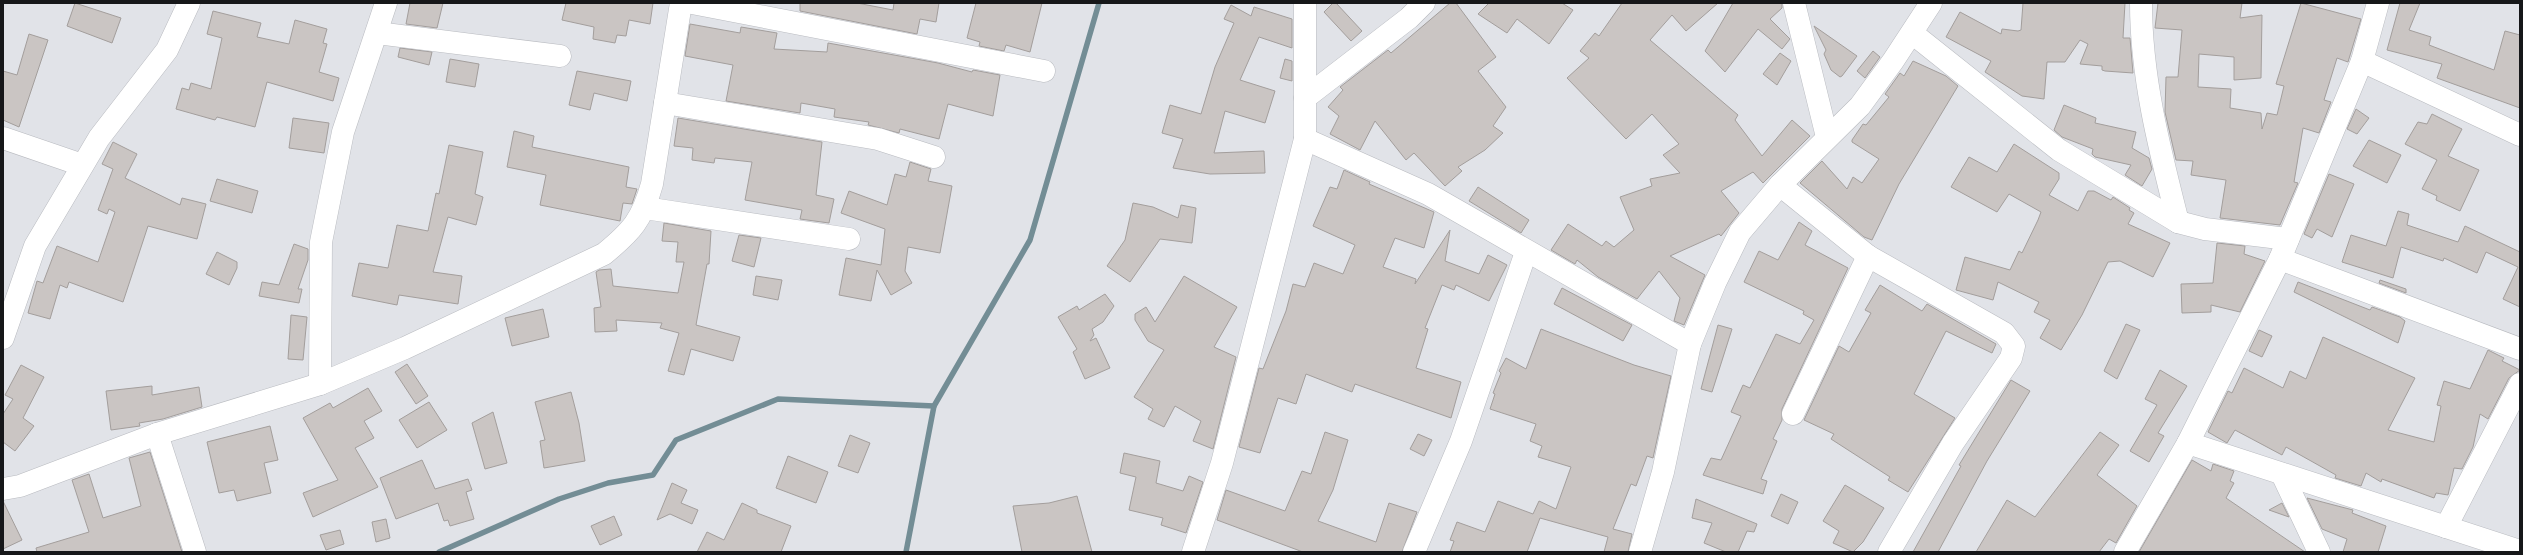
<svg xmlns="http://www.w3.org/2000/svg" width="2523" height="555" viewBox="0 0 2523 555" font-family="Karla,sans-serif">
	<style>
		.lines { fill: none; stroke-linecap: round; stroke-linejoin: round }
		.stream { stroke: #738d95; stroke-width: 5.5 }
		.building { fill: #cac5c3; stroke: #a39e9c }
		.minor-casing { stroke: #b9bbc0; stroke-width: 23 }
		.minor { stroke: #fff; stroke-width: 22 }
	</style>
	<rect width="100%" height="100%" fill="#e1e3e8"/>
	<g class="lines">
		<g class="stream">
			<polyline points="439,552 559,499 608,483 653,475 676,440 778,399 934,406"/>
			<polyline points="906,552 934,406 1030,240 1099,3"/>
		</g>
	</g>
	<g class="building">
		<polygon points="75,3 121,18 112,43 67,26"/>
		<polygon points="410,3 443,3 437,28 406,24"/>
		<polygon points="566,3 653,3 650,24 629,20 626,36 617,35 615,43 593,39 594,27 562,20"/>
		<polygon points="800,3 857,3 893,10 894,3 939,3 936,22 920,19 917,34 800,11"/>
		<polygon points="976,3 1042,3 1030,52 1006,45 1004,51 979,46 980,42 967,38"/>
		<polygon points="1333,3 1336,3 1362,31 1351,41 1324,12"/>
		<polygon points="1450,3 1456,3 1496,57 1478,71 1506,107 1493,126 1503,133 1485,150 1458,167 1462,171 1445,186 1414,153 1406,160 1375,121 1360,150 1330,134 1339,116 1328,107 1343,90 1340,87 1388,50 1391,53"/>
		<polygon points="1489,3 1562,3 1573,10 1549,44 1517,19 1507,33 1478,14"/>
		<polygon points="1622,3 1718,3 1686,31 1672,15 1650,40 1738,115 1735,120 1762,156 1792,120 1810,136 1763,183 1753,172 1721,191 1739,213 1721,236 1719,234 1670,256 1705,275 1684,325 1674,321 1680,298 1659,271 1637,299 1598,277 1577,260 1575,264 1551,250 1568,224 1602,246 1606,241 1614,247 1634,230 1620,197 1652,186 1650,179 1680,173 1663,155 1679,144 1652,114 1626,139 1567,78 1589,58 1580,51 1595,33 1599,36"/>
		<polygon points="1733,3 1782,3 1782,8 1770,19 1790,39 1782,49 1758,29 1725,72 1705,51"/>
		<polygon points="2023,3 2125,3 2123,38 2130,38 2133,73 2105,71 2102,70 2102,66 2080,64 2088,44 2080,40 2065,62 2047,62 2044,99 2022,96 1985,72 1991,61 1946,37 1960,12 2001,34 2002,29 2018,31 2021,30"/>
		<polygon points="2158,3 2242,3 2240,18 2262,15 2261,78 2234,80 2234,57 2199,54 2198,87 2231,89 2230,108 2261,113 2262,129 2267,113 2277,115 2284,86 2276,84 2301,3 2361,19 2348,62 2337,58 2324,100 2331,102 2319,133 2303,128 2294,182 2298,183 2280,225 2220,218 2226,180 2191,175 2193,161 2176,160 2165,112 2166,77 2178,77 2182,30 2155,28"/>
		<polygon points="2400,3 2420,3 2409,30 2431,37 2429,45 2494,70 2505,31 2520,35 2520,108 2437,78 2442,64 2387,50"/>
		<polygon points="1231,5 1251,16 1254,7 1292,19 1292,48 1259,37 1240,80 1275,91 1265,123 1225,111 1214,153 1264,151 1265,173 1210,174 1173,168 1183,139 1162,133 1170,105 1201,114 1215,67 1234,23 1224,19"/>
		<polygon points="213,11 261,23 257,37 289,44 295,20 327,29 323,43 327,44 319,72 339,78 333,101 267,82 255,127 217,117 215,120 176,109 182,88 189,90 191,83 211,89 222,38 207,34"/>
		<polygon points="690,24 740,33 741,27 777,33 774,49 827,52 828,43 938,63 972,72 973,70 1000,75 993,116 948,104 939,139 900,129 899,133 868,125 869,122 834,117 835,109 801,103 800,113 726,101 733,65 685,56"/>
		<polygon points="1814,26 1857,56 1842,76 1840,77 1831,70 1824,54 1826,50"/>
		<polygon points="29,34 48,40 19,127 3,120 3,71 17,75"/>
		<polygon points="400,48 432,52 429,65 398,57"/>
		<polygon points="1873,51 1880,57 1865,78 1857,71"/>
		<polygon points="1780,53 1791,61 1777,85 1763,74"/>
		<polygon points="450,59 479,64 475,87 446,82"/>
		<polygon points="1285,59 1292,61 1292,81 1280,78"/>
		<polygon points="1913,61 1946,76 1958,86 1899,184 1872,240 1864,237 1800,183 1822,161 1847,189 1853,177 1862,183 1879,159 1852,142 1852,140 1863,124 1866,125 1889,97 1885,94 1900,73 1904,76"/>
		<polygon points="577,71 631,81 627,101 594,93 590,110 569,105"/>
		<polygon points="2064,105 2096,118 2095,123 2136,132 2132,148 2149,158 2152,169 2142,186 2125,175 2131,165 2095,157 2092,154 2093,149 2062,137 2054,130"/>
		<polygon points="2356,109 2369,118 2357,134 2347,129"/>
		<polygon points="2432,114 2462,129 2448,156 2479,170 2460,211 2436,200 2437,196 2422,189 2437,160 2405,144 2418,122 2427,124"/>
		<polygon points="293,118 329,123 324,153 289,148"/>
		<polygon points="678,118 822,142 816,195 834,199 829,223 800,219 802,210 745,200 752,162 715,158 714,163 692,160 693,148 674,146"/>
		<polygon points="514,131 534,136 532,147 629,167 626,187 637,189 632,204 623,203 620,221 540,205 546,175 507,167"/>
		<polygon points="2369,140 2401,155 2387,183 2353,166"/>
		<polygon points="113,142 137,154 125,178 180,205 182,198 206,204 197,239 148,226 123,302 69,282 67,288 60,285 50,319 28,313 37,281 43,283 57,246 98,262 115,212 109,209 107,214 98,210 113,169 102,164"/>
		<polygon points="2014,144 2059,173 2059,179 2049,195 2078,211 2088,191 2094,191 2111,200 2113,197 2130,208 2129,210 2134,213 2128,224 2170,243 2153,277 2120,261 2108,262 2082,315 2061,350 2040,338 2050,320 2034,312 2039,302 1998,282 1993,300 1956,290 1965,257 2010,270 2019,251 2022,253 2038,220 2041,212 2009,194 1997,212 1951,187 1969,157 1997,172"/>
		<polygon points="449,145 483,152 475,194 483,197 476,225 448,217 433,272 462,276 458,304 399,295 397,305 352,296 359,263 388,268 397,225 428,231 436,193 439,194"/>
		<polygon points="910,162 931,169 928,181 952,186 940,253 908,247 905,271 912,283 891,295 877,270 871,301 839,295 846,258 881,265 885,229 841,213 849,191 887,205 895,174 906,177"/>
		<polygon points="1344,170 1370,182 1369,184 1434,212 1424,248 1395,238 1383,267 1416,279 1415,284 1450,230 1445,261 1479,274 1488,255 1507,265 1489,301 1456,285 1454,290 1442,285 1425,328 1428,329 1416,368 1461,382 1451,418 1355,384 1352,392 1306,374 1296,404 1278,398 1260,453 1239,447 1259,368 1263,369 1286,311 1293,284 1305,287 1314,263 1343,274 1355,245 1313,226 1330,187 1337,189"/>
		<polygon points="2329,174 2354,184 2332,237 2317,229 2312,238 2304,234"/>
		<polygon points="217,179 258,191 252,213 210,201"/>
		<polygon points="1478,187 1529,220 1521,233 1469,201"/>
		<polygon points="1133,203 1153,207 1178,218 1181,205 1196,208 1192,243 1160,239 1130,282 1107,266 1125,240"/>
		<polygon points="2398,211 2409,214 2407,225 2458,242 2465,226 2520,252 2520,307 2503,299 2518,267 2486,252 2477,273 2444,258 2443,261 2401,247 2393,278 2342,262 2351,235 2386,246"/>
		<polygon points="1799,222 1812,231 1805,245 1848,268 1782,409 1782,420 1773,439 1777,441 1761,479 1767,481 1763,494 1703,475 1711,458 1721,460 1741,416 1731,412 1743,385 1750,388 1776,334 1800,344 1814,320 1803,314 1804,311 1744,282 1759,251 1778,260"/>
		<polygon points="664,223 711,231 709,264 707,264 696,325 740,337 733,361 691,349 684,375 668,371 679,333 660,328 662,323 616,320 617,331 595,332 594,308 601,307 596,272 599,270 611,269 613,286 678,293 684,262 676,262 678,242 662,241"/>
		<polygon points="739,235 761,238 754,267 732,261"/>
		<polygon points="2217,243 2245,246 2244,254 2265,261 2240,312 2211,305 2211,312 2182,313 2181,284 2213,283"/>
		<polygon points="294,244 308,249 308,260 298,289 302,289 299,303 259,296 262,282 279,285"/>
		<polygon points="217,252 237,262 237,268 229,285 206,274"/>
		<polygon points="756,276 782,280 778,300 753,295"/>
		<polygon points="1184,276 1237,307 1214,347 1236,357 1213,449 1193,441 1201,421 1175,406 1164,427 1148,419 1153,409 1134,397 1164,350 1148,341 1135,320 1135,314 1146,307 1155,322"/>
		<polygon points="2380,280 2406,289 2406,293 2379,283"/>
		<polygon points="2298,282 2370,310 2372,307 2400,317 2405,321 2398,343 2294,292"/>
		<polygon points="1880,285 1922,311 1927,304 1996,344 1992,353 1946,331 1914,394 1955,418 1908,492 1888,480 1890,477 1831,439 1834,434 1804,420 1839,346 1849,352 1871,313 1865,310"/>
		<polygon points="1562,288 1632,325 1623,341 1554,304"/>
		<polygon points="1105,294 1114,306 1103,322 1092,329 1094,335 1090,341 1096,338 1110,368 1085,379 1073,352 1077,349 1058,317 1077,306 1079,310"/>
		<polygon points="543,309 549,337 512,346 505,318"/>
		<polygon points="291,315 307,317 303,360 288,359"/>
		<polygon points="2126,324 2140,330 2117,379 2104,371"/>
		<polygon points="1718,325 1732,329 1712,392 1701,389"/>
		<polygon points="1541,329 1634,365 1671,376 1653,458 1647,456 1636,486 1631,484 1613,529 1632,534 1628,552 1604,552 1608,537 1540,518 1527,552 1450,552 1454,541 1450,540 1457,522 1485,532 1498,501 1533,514 1539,501 1556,509 1571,467 1538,457 1542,446 1530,441 1536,424 1490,409 1495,394 1493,393 1501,373 1499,371 1506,358 1526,369"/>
		<polygon points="2259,330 2272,336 2262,357 2249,351"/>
		<polygon points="2323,337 2415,378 2388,430 2434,442 2441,406 2437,405 2444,381 2470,389 2488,350 2504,358 2502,361 2520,370 2509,378 2488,419 2480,414 2473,447 2462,469 2454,468 2448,495 2436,493 2434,498 2382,479 2381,482 2366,473 2361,486 2335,478 2336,475 2286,447 2282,455 2235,430 2227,443 2208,432 2228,391 2232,393 2244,368 2283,388 2290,371 2306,379"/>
		<polygon points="407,364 428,396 416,404 395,372"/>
		<polygon points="21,365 44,377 23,418 34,426 15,451 3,442 3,414 13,399 5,395"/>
		<polygon points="2160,370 2187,386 2158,433 2164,436 2149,462 2130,451 2157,405 2145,399"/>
		<polygon points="2011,380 2030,391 1987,461 1938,552 1913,552 1961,466 1959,465"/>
		<polygon points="152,386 152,395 199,387 202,407 163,419 139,423 140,426 111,430 106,391"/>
		<polygon points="368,388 382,411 364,421 374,438 355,448 378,487 313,517 303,493 338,480 303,418 330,403 333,408"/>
		<polygon points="571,392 579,423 585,461 544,468 540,441 545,440 535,402"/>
		<polygon points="429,402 447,430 417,448 399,420"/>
		<polygon points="493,412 507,463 485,469 472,423"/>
		<polygon points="270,426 278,460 264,463 271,493 237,501 234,490 219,493 207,442"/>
		<polygon points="1325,432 1348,440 1333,490 1318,521 1376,542 1389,503 1417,512 1402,552 1303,552 1217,520 1226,490 1285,511 1302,471 1311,474"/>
		<polygon points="2100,432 2119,445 2097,475 2137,506 2116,543 2109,539 2099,552 1976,552 2007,500 2035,517"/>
		<polygon points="1418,434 1432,440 1424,456 1410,449"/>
		<polygon points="850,435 870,443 858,473 838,466"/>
		<polygon points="150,452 182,552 37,552 36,548 89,532 72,480 89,474 103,518 141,506 129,458"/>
		<polygon points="1124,453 1160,461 1156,483 1183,491 1189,476 1203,482 1186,533 1161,525 1163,518 1129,510 1136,477 1120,473"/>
		<polygon points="788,456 828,472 816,503 776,488"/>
		<polygon points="422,460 435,489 468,479 472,490 466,492 474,519 450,526 448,520 444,521 438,503 396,519 380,478"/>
		<polygon points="2192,460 2211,471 2213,464 2234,471 2230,481 2234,483 2226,498 2305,552 2139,552"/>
		<polygon points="672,483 687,490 681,503 698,510 692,524 670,514 657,520"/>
		<polygon points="1845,485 1884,508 1863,542 1853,552 1833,543 1839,531 1823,521"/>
		<polygon points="1781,494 1798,502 1788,524 1771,516"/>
		<polygon points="1077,496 1092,552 1022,552 1013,506 1049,503"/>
		<polygon points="2307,498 2353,510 2352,513 2386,526 2378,552 2343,552 2347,539 2322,529"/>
		<polygon points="1696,499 1757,524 1754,532 1747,531 1738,552 1726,552 1704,543 1712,523 1692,518"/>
		<polygon points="3,501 22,540 3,549"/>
		<polygon points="742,503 757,510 757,513 791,526 781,552 697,552 707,532 724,540"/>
		<polygon points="2282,503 2289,517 2269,510"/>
		<polygon points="614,516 622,535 600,545 591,526"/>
		<polygon points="386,519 390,538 376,542 372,522"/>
		<polygon points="340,530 344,544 326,550 320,535"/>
	</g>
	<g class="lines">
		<defs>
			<g id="minor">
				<polyline points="692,3 1044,71"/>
				<polyline points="1794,3 1827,137"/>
				<path d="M2141,3C2141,78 2160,151 2178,222"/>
				<polyline points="377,33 560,56"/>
				<polyline points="1912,33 2059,150 2178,222 2205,229 2288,239"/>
				<polyline points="2362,61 2520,135"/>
				<polyline points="1305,98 1409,18 1424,3"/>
				<polyline points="665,103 878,139 934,157"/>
				<polyline points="3,138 82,165"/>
				<polyline points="1305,139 1428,194 1690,344"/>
				<polyline points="1780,185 1868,256 2004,333 2014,346 2011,358 1953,443 1889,552"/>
				<polyline points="645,208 849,239"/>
				<polyline points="2280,259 2520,349"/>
				<polyline points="3,338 35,246 99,138 167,50 189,3"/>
				<polyline points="320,384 321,242 343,132 386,3"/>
				<polyline points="1793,414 1868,256"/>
				<polyline points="157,434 195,552"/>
				<polyline points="2188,443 2520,551"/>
				<polyline points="2282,474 2319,552"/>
				<path d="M3,489L20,486L157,434L320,384L405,348L604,254C632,231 642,220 652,184L681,3"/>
				<polyline points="2446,527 2520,384"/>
				<polyline points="1193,552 1222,463 1305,139 1305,3"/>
				<polyline points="1414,552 1461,441 1526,252"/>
				<polyline points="1640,552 1663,472 1690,344 1715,283 1740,232 1780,185 1860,106 1893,61 1931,3"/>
				<polyline points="2125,552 2188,443 2280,259 2362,61 2378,3"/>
			</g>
		</defs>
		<use href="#minor" class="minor-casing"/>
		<use href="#minor" class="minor"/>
	</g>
	<rect width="2523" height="555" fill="none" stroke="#161719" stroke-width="8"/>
</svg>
